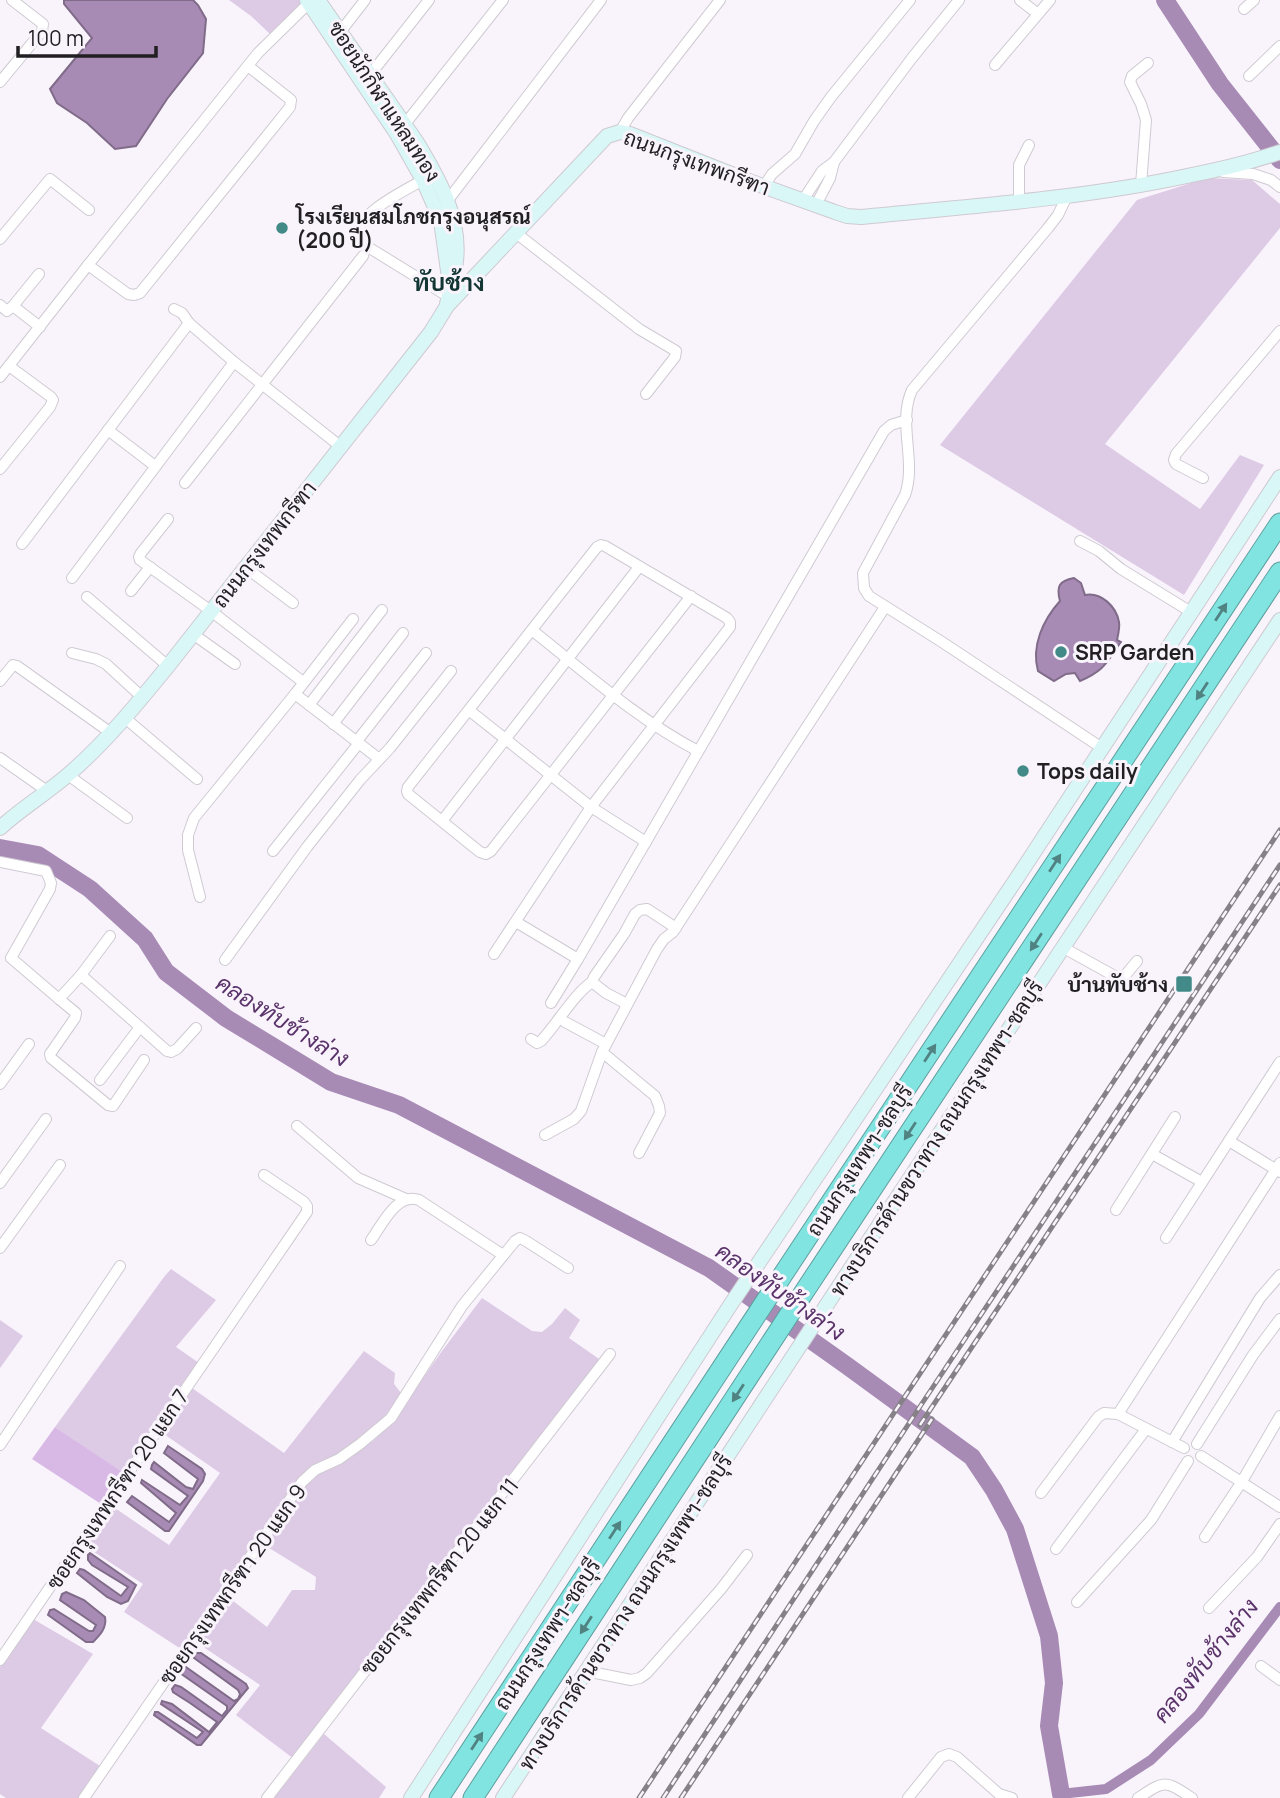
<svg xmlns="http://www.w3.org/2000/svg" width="1280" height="1798" viewBox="0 0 1280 1798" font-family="Manrope,Sarabun,sans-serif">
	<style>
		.green { fill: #ddcae5 }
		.forest { fill: #d8b9e6 }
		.water { fill: #a88bb5; stroke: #806b89; stroke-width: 2 }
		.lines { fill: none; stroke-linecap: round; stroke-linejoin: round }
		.canal { stroke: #a88bb5; stroke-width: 10 }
		.river { stroke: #a88bb5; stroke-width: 18 }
		.street-casing { stroke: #cfcad2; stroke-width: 12 }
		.secondary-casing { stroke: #cfcad2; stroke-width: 16 }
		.highway-casing { stroke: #5f9f9e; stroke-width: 21 }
		.street { stroke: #fff; stroke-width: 10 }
		.secondary { stroke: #d9f7f6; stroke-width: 14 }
		.highway { stroke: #81e4e1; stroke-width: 19 }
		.rail-casing { stroke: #858187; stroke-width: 5 }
		.rail { stroke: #f9f4fc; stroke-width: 2.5; stroke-dasharray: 8; stroke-linecap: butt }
		.oneway { fill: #518282 }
		.poi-dot { fill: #428a88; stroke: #f9f4fc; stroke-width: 2.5 }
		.labels { text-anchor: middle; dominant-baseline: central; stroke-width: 6; stroke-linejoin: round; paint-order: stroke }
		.street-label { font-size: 21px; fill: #211f22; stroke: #f9f4fc }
		.poi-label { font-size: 21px; font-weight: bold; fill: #211f22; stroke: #f9f4fc; text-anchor: start }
		.water-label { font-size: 23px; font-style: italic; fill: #5a336a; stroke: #f9f4fc }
		.quarter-label { font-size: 24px; font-weight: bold; fill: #133635; stroke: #f9f4fc }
	</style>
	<rect width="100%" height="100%" fill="#f9f4fc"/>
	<g class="green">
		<polygon points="229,0 307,0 309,3 295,9 270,34 251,16"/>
		<polygon points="1207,178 1252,180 1280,204 1280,228 1105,444 1200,509 1240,455 1264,465 1184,595 940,445 1137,200"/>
		<polygon points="171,1269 216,1300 176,1347 199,1363 123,1472 55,1427 164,1277"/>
		<polygon points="482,1298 532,1331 542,1332 552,1324 565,1308 580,1320 569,1338 602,1361 294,1759 236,1715 260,1685 196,1642 226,1599 233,1601 267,1627 292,1590 315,1590 316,1577 266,1546 308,1481 373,1441 393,1421 442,1351"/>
		<polygon points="0,1320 23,1336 0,1368"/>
		<polygon points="364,1351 395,1373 394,1384 401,1393 388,1412 374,1429 347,1449 308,1470 277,1509 181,1649 124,1612 143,1584 85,1546 112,1506 169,1545 220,1473 161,1432 192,1388 284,1453"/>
		<polygon points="33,1619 93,1654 41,1728 100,1766 78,1798 6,1798 0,1794 0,1667"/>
		<polygon points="324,1734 386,1787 379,1798 274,1798"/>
	</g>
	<polygon class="forest" points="55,1427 123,1472 101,1504 32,1459"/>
	<g class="water">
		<polygon points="64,0 193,0 198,5 206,19 203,53 167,99 136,146 115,149 87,123 57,103 50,89 92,38 64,4"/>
		<path d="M1074,578L1081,583L1085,595C1101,592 1116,606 1119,622C1120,628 1118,635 1117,640L1121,642C1106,663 1105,670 1080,681L1075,673L1066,674L1054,681L1038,671C1031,646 1043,620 1060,601C1056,586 1059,581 1074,578Z"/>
		<polygon points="168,1446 202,1469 205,1474 203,1481 169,1531 165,1531 127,1502 132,1496 169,1522 176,1513 141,1483 142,1480 180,1505 188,1496 151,1469 152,1465 154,1462 186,1487 193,1489 198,1479 164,1453"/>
		<polygon points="90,1553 136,1585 128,1601 121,1604 107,1597 77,1573 80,1569 84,1570 121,1596 128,1587 92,1565 88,1560 88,1555"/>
		<path d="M66,1592L84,1600L105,1617C107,1628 100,1635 93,1642H86L48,1615L50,1610L54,1609L89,1631H93L96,1625L60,1600L62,1594Z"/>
		<polygon points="196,1653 201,1653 246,1684 248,1688 201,1745 197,1745 154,1715 155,1712 158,1712 197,1738 203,1732 161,1704 162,1701 172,1704 209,1732 217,1722 190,1703 173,1692 172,1689 175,1685 181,1687 222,1716 227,1710 227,1706 180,1673 183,1668 186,1667 234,1701 238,1699 240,1694 238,1690 194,1658"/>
	</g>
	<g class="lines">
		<polyline class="canal" points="1061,1794 1106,1789 1151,1760 1199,1714 1280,1607"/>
		<g class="river">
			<polyline points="1165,0 1220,84 1280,160"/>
			<polyline points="0,848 38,855 90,889 145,939 166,972 226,1018 331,1082 399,1105 709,1268 846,1365 972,1457 994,1490 1015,1529 1049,1636 1054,1683 1049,1726 1061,1794"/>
		</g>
		<defs>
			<g id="street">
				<polyline points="1020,0 1038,14"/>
				<polyline points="1244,9 1254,0"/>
				<polyline points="341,31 365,0"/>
				<polyline points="995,65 1050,0"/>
				<polyline points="370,75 429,0"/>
				<polyline points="1249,76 1280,46"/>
				<polyline points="0,82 42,31 43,24 12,0"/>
				<polyline points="401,129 503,0"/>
				<polyline points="620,132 628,118 720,0"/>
				<polyline points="1223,172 1253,174 1271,180 1280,187"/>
				<path d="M423,180C404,191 357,213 355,238L368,247L449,297"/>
				<polyline points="1141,185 1146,120 1141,104 1130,82 1132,76 1148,63"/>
				<polyline points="764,186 772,174 795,154 814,121 831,97 910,0"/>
				<path d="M1067,196L1058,215L1048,228L912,390C897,423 917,461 905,495L863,573L864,588L869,596L942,642L1102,748"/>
				<polyline points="448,200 601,0"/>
				<polyline points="803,200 822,171 834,162 912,58 959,0"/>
				<polyline points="1019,201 1019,165 1029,145"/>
				<polyline points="816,205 830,178 834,162"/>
				<polyline points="516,233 639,329 676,351 675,357 646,394"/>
				<polyline points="0,239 50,179 89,210"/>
				<polyline points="88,265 128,294 134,295 140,293 290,107 291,100 248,66"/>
				<polyline points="0,305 7,311 13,306 40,327"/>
				<polyline points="13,306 39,274"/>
				<polyline points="174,309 182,313 189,323"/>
				<polyline points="0,377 88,265 258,53 309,3"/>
				<polyline points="108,430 155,466"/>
				<polyline points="0,469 50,407 53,400 51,397 9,366"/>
				<polyline points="1203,478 1176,464 1174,460 1176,454 1280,331"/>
				<polyline points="185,483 363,256"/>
				<polyline points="168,519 141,553 139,557 140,560 211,611 303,682"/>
				<polyline points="1080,541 1099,551 1121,569 1191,612"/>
				<polyline points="22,544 189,323 234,362 340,446"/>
				<polyline points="245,567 293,603"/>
				<polyline points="72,578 234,362"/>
				<polyline points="131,591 150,567"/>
				<polyline points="87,597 168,666"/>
				<path d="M533,631C586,673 637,719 698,751"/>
				<polyline points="193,634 235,664"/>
				<polyline points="72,653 96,659 106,664 142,697"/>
				<polyline points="0,681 13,665 17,666 111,733"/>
				<polyline points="295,694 378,758"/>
				<polyline points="309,705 382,610"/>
				<polyline points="470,711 591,807 646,842"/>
				<polyline points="125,718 197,779"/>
				<polyline points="333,724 403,633"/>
				<polyline points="357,741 426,653"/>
				<polyline points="0,758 47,791"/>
				<polyline points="68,775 127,818"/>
				<polyline points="442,821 639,567"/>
				<polyline points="273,851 359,743"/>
				<polyline points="0,862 46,871 51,883 50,889 11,958 59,999 81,975 140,1027 100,1080"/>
				<polyline points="200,897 188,850 188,835 194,818 295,694 353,619"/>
				<polyline points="516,922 578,959"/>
				<polyline points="1062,947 1120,979 1123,978 1137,961"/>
				<polyline points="494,954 591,807 730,627 730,622 727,618 605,546 601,545 597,547 408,787 407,791 408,794 480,852 486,854 491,851 691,596"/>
				<polyline points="225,960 307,847 360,780 390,748 451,671"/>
				<polyline points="81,975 110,936"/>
				<polyline points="59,999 76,1013 75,1018 50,1054 51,1058 108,1105 113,1106 144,1060"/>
				<polyline points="551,1003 578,959 884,431 891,425 907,420"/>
				<polyline points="627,1004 606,993 592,982 594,977 624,934 635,914 640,910 647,909 676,928"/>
				<polyline points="565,1022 606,1044"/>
				<polyline points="140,1027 167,1051 171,1052 177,1049 196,1028"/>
				<path d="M531,1039L537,1043L541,1041C557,1024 574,994 592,982"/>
				<polyline points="602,1052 655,1096 659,1106 660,1113 639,1153"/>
				<polyline points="0,1084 29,1044"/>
				<polyline points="297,1126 358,1178 406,1199"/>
				<polyline points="545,1135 574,1119 581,1111 602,1052 657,949 664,939 673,932 885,607"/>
				<polyline points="1229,1141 1280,1172"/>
				<polyline points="1152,1154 1202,1182"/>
				<polyline points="0,1183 46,1119"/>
				<polyline points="1116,1210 1175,1117"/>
				<polyline points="1166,1238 1280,1062"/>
				<path d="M371,1240C382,1225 397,1192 419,1200L503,1255"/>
				<polyline points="0,1248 60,1165"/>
				<polyline points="1118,1414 1280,1163"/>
				<polyline points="1172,1442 1260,1298 1280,1275"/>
				<polyline points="1197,1444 1253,1355 1280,1319"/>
				<polyline points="0,1445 120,1266"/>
				<polyline points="1201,1456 1280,1507"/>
				<polyline points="1041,1493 1098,1417 1104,1413 1118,1414 1184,1448"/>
				<polyline points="1205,1537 1241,1483 1280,1416"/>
				<polyline points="1056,1549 1146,1429"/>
				<polyline points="1077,1602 1151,1520 1188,1461"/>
				<polyline points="1209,1608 1257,1557 1280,1524"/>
				<polyline points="0,1660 307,1212 307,1206 304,1202 264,1175"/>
				<polyline points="1261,1666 1280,1680"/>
				<polyline points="586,1671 631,1680 640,1678 647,1673 721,1589 747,1555"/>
				<polyline points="84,1798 302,1482 315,1470 339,1459 360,1444 391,1418 462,1306 515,1241 520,1238 526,1241 568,1268"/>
				<polyline points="267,1798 610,1354"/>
				<polyline points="908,1798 941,1757 949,1754 957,1757 999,1794 1012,1798"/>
				<path d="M1138,1798C1166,1780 1164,1780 1192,1798"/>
			</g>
			<g id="secondary">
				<polyline points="307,0 397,134 423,180 441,221 449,278"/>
				<path d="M318,0L416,141C438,177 461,217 456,261C455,275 450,290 447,304"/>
				<path d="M0,828C22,808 47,793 69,774C106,742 137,704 168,666L431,332L447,306L607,136L620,132L630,134L749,181L835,212L847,216L861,217C970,206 1080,199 1187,176C1218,170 1249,163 1280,152"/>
				<polyline points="411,1798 731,1304 1015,881 1280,477"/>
				<polyline points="503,1798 891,1207 1280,620"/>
			</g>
			<g id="highway">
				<polyline points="439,1798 784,1273 1280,523"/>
				<polyline points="473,1798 806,1289 1280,572"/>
			</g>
		</defs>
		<use href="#street" class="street-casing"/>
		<use href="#secondary" class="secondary-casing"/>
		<use href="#highway" class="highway-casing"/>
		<use href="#street" class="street"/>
		<use href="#secondary" class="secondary"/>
		<use href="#highway" class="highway"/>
		<defs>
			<g id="rail">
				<polyline points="920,1425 1280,885"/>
				<polyline points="639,1798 1280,830"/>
				<polyline points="663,1798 921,1405 1280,865"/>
				<polyline points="681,1798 932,1419"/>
			</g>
		</defs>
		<use href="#rail" class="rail-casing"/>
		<use href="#rail" class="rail"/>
	</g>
	<defs><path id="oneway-solid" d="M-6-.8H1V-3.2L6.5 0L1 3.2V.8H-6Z" transform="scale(1.75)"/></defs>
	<g class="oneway">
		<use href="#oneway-solid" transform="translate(1221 612) rotate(-57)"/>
		<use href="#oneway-solid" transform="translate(1202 691) rotate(123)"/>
		<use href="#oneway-solid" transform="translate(1055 863) rotate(-57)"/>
		<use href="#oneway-solid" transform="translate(1036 942) rotate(123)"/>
		<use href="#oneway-solid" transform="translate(930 1053) rotate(-57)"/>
		<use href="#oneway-solid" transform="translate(910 1131) rotate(123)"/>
		<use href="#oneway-solid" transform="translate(738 1393) rotate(123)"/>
		<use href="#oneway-solid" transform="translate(615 1530) rotate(-57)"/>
		<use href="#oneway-solid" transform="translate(586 1625) rotate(123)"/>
		<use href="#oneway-solid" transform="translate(477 1741) rotate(-57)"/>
	</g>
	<g class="poi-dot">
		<circle cx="282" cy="228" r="7"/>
		<circle cx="1061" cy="652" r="7"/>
		<circle cx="1023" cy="771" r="7"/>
		<rect x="1175" y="975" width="18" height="18" rx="3.5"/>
	</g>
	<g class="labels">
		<g class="street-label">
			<text transform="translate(385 101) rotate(57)">ซอยนักกีฬาแหลมทอง</text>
			<text transform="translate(697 162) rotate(20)">ถนนกรุงเทพกรีฑา</text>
			<text transform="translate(264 544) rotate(-52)">ถนนกรุงเทพกรีฑา</text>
			<text transform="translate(936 1138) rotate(-57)">ทางบริการด้านขวาทาง ถนนกรุงเทพฯ-ชลบุรี</text>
			<text transform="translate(859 1160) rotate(-57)">ถนนกรุงเทพฯ-ชลบุรี</text>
			<text transform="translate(117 1489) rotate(-56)">ซอยกรุงเทพกรีฑา 20 แยก 7</text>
			<text transform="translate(439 1576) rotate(-52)">ซอยกรุงเทพกรีฑา 20 แยก 11</text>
			<text transform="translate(232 1584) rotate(-55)">ซอยกรุงเทพกรีฑา 20 แยก 9</text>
			<text transform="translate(625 1612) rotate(-57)">ทางบริการด้านขวาทาง ถนนกรุงเทพฯ-ชลบุรี</text>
			<text transform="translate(547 1634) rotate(-57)">ถนนกรุงเทพฯ-ชลบุรี</text>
		</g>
		<g class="poi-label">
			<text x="296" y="216">โรงเรียนสมโภชกรุงอนุสรณ์<tspan x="296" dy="24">(200 ปี)</tspan></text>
			<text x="1075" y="652">SRP Garden</text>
			<text x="1037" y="771">Tops daily</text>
			<text x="1168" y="984" text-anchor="end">บ้านทับช้าง</text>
		</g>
		<g class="water-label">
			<text transform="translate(283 1020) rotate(32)">คลองทับช้างล่าง</text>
			<text transform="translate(781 1291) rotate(35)">คลองทับช้างล่าง</text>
			<text transform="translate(1205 1660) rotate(-51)">คลองทับช้างล่าง</text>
		</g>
		<g class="quarter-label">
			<text x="449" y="281">ทับช้าง</text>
		</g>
	</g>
	<path d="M18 46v10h138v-10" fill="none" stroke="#211f22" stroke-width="3.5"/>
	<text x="28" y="46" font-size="21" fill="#211f22" stroke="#f9f4fc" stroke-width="5" paint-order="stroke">100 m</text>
</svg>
